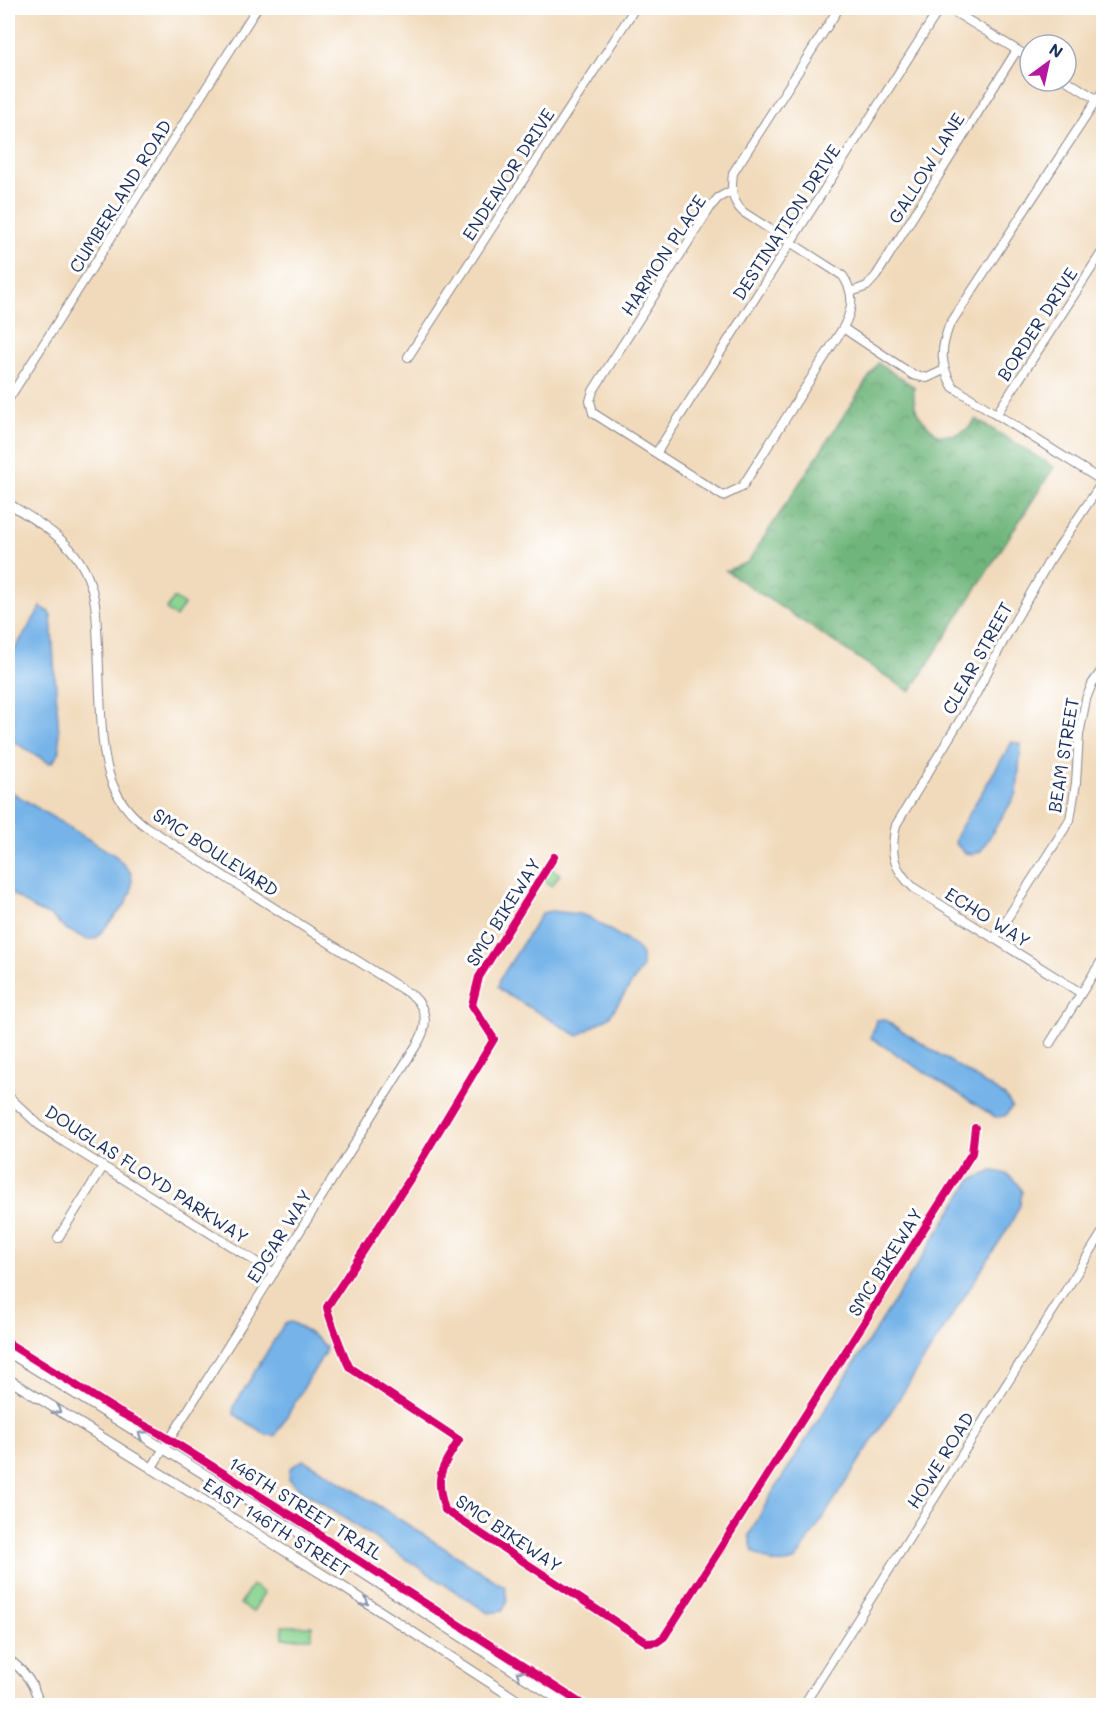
<svg xmlns="http://www.w3.org/2000/svg" width="1111" height="1713" viewBox="0 0 1111 1713" font-family="Mali,sans-serif">
	<style>
		.forest { fill: url(#forest-crowns); stroke: #46726c; stroke-width: 1.5 }
		.park { fill: url(#park-crowns); stroke: #538278; stroke-width: 1.5 }
		.pitch { fill: #8bd491; stroke: #538278; stroke-width: 1.5 }
		.water { fill: #75b3e8; stroke: #4871a3; stroke-width: 1.5 }
		.lines { fill: none; stroke-linecap: round; stroke-linejoin: round }
		.minor-casing { stroke: #86848c; stroke-width: 10 }
		.major-casing { stroke: #86848c; stroke-width: 11 }
		.minor { stroke: #fff; stroke-width: 8 }
		.major { stroke: #fff; stroke-width: 9 }
		.cycleway-casing { stroke: #fff; stroke-width: 11 }
		.cycleway { stroke: #d6006c; stroke-width: 8 }
		.oneway { stroke: #8d97ae }
		.labels { text-anchor: middle; dominant-baseline: central; stroke-width: 6; stroke-linejoin: round; paint-order: stroke }
		.street-label { font-size: 18px; fill: #1b2f5e; stroke: #fff }
	</style>
	<defs>
		<pattern id="forest-crowns" width="20" height="18" patternUnits="userSpaceOnUse" patternTransform="scale(1.5)"><rect width="20" height="18" fill="#70b67b"/><path d="M2 6a3 3 0 1 1 6 0M12 15a3 3 0 1 1 6 0" fill="none" stroke="#5b9468"/></pattern>
		<pattern id="park-crowns" width="20" height="18" patternUnits="userSpaceOnUse" patternTransform="scale(1.5)"><rect width="20" height="18" fill="#8bd491"/><path d="M2 6a3 3 0 1 1 6 0M12 15a3 3 0 1 1 6 0" fill="none" stroke="#77b67f"/></pattern>
	</defs>
	<rect width="100%" height="100%" fill="#fff"/>
	<filter id="ink" filterUnits="userSpaceOnUse"><feTurbulence type="fractalNoise" baseFrequency=".0167" numOctaves="2"/><feDisplacementMap in="SourceGraphic" scale="12" xChannelSelector="R" yChannelSelector="G"/><feConvolveMatrix kernelMatrix="1 2 1 2 8 2 1 2 1" color-interpolation-filters="sRGB"/></filter>
	<filter id="wash" filterUnits="userSpaceOnUse"><feTurbulence type="fractalNoise" baseFrequency=".008" numOctaves="4" result="noise"/><feDisplacementMap in="SourceGraphic" scale="24" xChannelSelector="R" yChannelSelector="G"/><feGaussianBlur stdDeviation="1.35" result="paint"/><feColorMatrix in="noise" values="0 0 0 0 0 0 0 0 0 0 0 0 0 0 0 0 0 1.4 0 .05"/><feComposite in="paint" operator="in"/></filter>
	<g filter="url(#wash)">
		<rect width="100%" height="100%" fill="#f1dabb"/>
		<path class="forest" d="M878,363L914,387C912,413 920,418 938,435C956,436 966,434 976,419L1054,467L910,692L726,571L748,562Z"/>
		<polygon class="park" points="282,1626 312,1626 312,1638 283,1638"/>
		<g class="pitch">
			<polygon points="174,598 184,605 176,617 166,610"/>
			<polygon points="548,867 560,874 552,886 541,879"/>
			<polygon points="252,1585 264,1593 253,1612 240,1604"/>
		</g>
		<g class="water">
			<polygon points="41,607 48,611 51,616 60,751 53,762 49,763 8,738 8,660"/>
			<polygon points="1012,742 1021,744 1017,793 981,851 974,854 965,853 955,843 958,832"/>
			<polygon points="8,790 116,856 131,873 132,882 131,892 125,905 96,938 88,940 66,929 51,916 36,910 8,891"/>
			<polygon points="551,911 579,914 589,917 626,940 637,948 642,954 642,968 609,1017 578,1036 503,992 498,987 500,979 542,913"/>
			<polygon points="883,1019 1005,1096 1012,1107 1005,1116 995,1117 871,1038 876,1020"/>
			<path d="M993,1171C1008,1172 1016,1179 1022,1192L1020,1205L1010,1225L796,1560C779,1568 768,1561 753,1552L749,1535L771,1495L971,1180Z"/>
			<path d="M291,1322C304,1329 316,1336 326,1347L325,1352L275,1436L265,1434L234,1414V1406L284,1324Z"/>
			<polygon points="303,1460 324,1471 505,1587 507,1601 502,1611 488,1613 297,1487 289,1479 290,1468"/>
		</g>
	</g>
	<g filter="url(#ink)">
		<g class="lines">
			<defs>
				<g id="minor">
					<polyline points="948,8 1030,58"/>
					<polyline points="1066,80 1104,104"/>
					<path d="M1104,89L949,326C940,351 940,364 953,387L1104,482"/>
					<path d="M731,191L718,198L712,205L593,391L590,401L593,413L723,496L742,487L843,328C853,309 855,294 843,276L743,212C731,200 731,189 733,173L839,8"/>
					<polyline points="851,292 867,286 876,276 1017,50"/>
					<polyline points="843,328 913,375 927,378 944,370"/>
					<polyline points="408,357 635,8"/>
					<polyline points="8,400 257,8"/>
					<polyline points="996,415 1104,249"/>
					<polyline points="657,452 940,8"/>
					<path d="M8,503C55,533 90,551 96,612C98,640 99,667 100,695C103,747 101,795 148,828L413,996C427,1009 428,1025 419,1041L151,1469"/>
					<polyline points="994,939 1070,820 1076,783 1079,735 1086,699 1092,684 1104,667"/>
					<path d="M1081,993L914,888C892,868 890,853 896,825L976,694L1004,640L1048,563L1103,481"/>
					<polyline points="1050,1043 1104,957"/>
					<polyline points="8,1096 39,1125 64,1142 274,1273"/>
					<polyline points="58,1238 103,1167"/>
					<path d="M8,1659C25,1670 35,1686 40,1706"/>
					<polyline points="803,1706 1104,1230"/>
				</g>
				<g id="major">
					<polyline points="8,1352 349,1564 569,1706"/>
					<polyline points="8,1379 343,1587 526,1706"/>
				</g>
			</defs>
			<use href="#minor" class="minor-casing"/>
			<use href="#major" class="major-casing"/>
			<use href="#minor" class="minor"/>
			<use href="#major" class="major"/>
			<defs>
				<g id="cycleway">
					<path d="M554,857L479,977L472,1005L494,1039L410,1179L327,1307C327,1312 346,1362 350,1368L459,1440C441,1469 434,1476 445,1510L648,1643L657,1642L664,1637L972,1153L975,1128"/>
					<polyline points="8,1343 117,1411 159,1433 313,1529 322,1537 585,1706"/>
				</g>
			</defs>
			<use href="#cycleway" class="cycleway-casing"/>
			<use href="#cycleway" class="cycleway"/>
		</g>
		<defs><path id="oneway-chevron" d="M-2-3.5L2.5 0L-2 3.5" fill="none" stroke-width="1.6" stroke-linecap="round" stroke-linejoin="round" transform="scale(1.5)"/></defs>
		<g class="oneway">
			<use href="#oneway-chevron" transform="translate(57 1410) rotate(32)"/>
			<use href="#oneway-chevron" transform="translate(142 1435) rotate(-148)"/>
			<use href="#oneway-chevron" transform="translate(365 1602) rotate(33)"/>
			<use href="#oneway-chevron" transform="translate(520 1674) rotate(-147)"/>
		</g>
	</g>
	<g class="labels">
		<g class="street-label">
			<text transform="translate(926 168) rotate(-58)">GALLOW LANE</text>
			<text transform="translate(508 174) rotate(-57)">ENDEAVOR DRIVE</text>
			<text transform="translate(120 196) rotate(-58)">CUMBERLAND ROAD</text>
			<text transform="translate(786 222) rotate(-57)">DESTINATION DRIVE</text>
			<text transform="translate(663 255) rotate(-57)">HARMON PLACE</text>
			<text transform="translate(1037 324) rotate(-57)">BORDER DRIVE</text>
			<text transform="translate(977 658) rotate(-61)">CLEAR STREET</text>
			<text transform="translate(1063 755) rotate(-81)">BEAM STREET</text>
			<text transform="translate(216 852) rotate(33)">SMC BOULEVARD</text>
			<text transform="translate(503 912) rotate(-58)">SMC BIKEWAY</text>
			<text transform="translate(988 917) rotate(32)">ECHO WAY</text>
			<text transform="translate(147 1174) rotate(33)">DOUGLAS FLOYD PARKWAY</text>
			<text transform="translate(279 1236) rotate(-58)">EDGAR WAY</text>
			<text transform="translate(885 1262) rotate(-58)">SMC BIKEWAY</text>
			<text transform="translate(940 1460) rotate(-58)">HOWE ROAD</text>
			<text transform="translate(306 1508) rotate(32)">146TH STREET TRAIL</text>
			<text transform="translate(277 1527) rotate(32)">EAST 146TH STREET</text>
			<text transform="translate(509 1533) rotate(34)">SMC BIKEWAY</text>
		</g>
	</g>
	<rect width="1111" height="1713" fill="none" stroke="#fff" stroke-width="30"/>
	<g transform="translate(1048 63) rotate(33)"><circle r="28" fill="#ffffff" stroke="#a4acbf" stroke-width="1.5"/>
	<path d="M0-4.5L10 22L0 15L-10 22Z" fill="#b5179e"/>
	<text y="-9" font-size="16" font-weight="bold" text-anchor="middle" fill="#1b2f5e">N</text>
	</g>
</svg>
